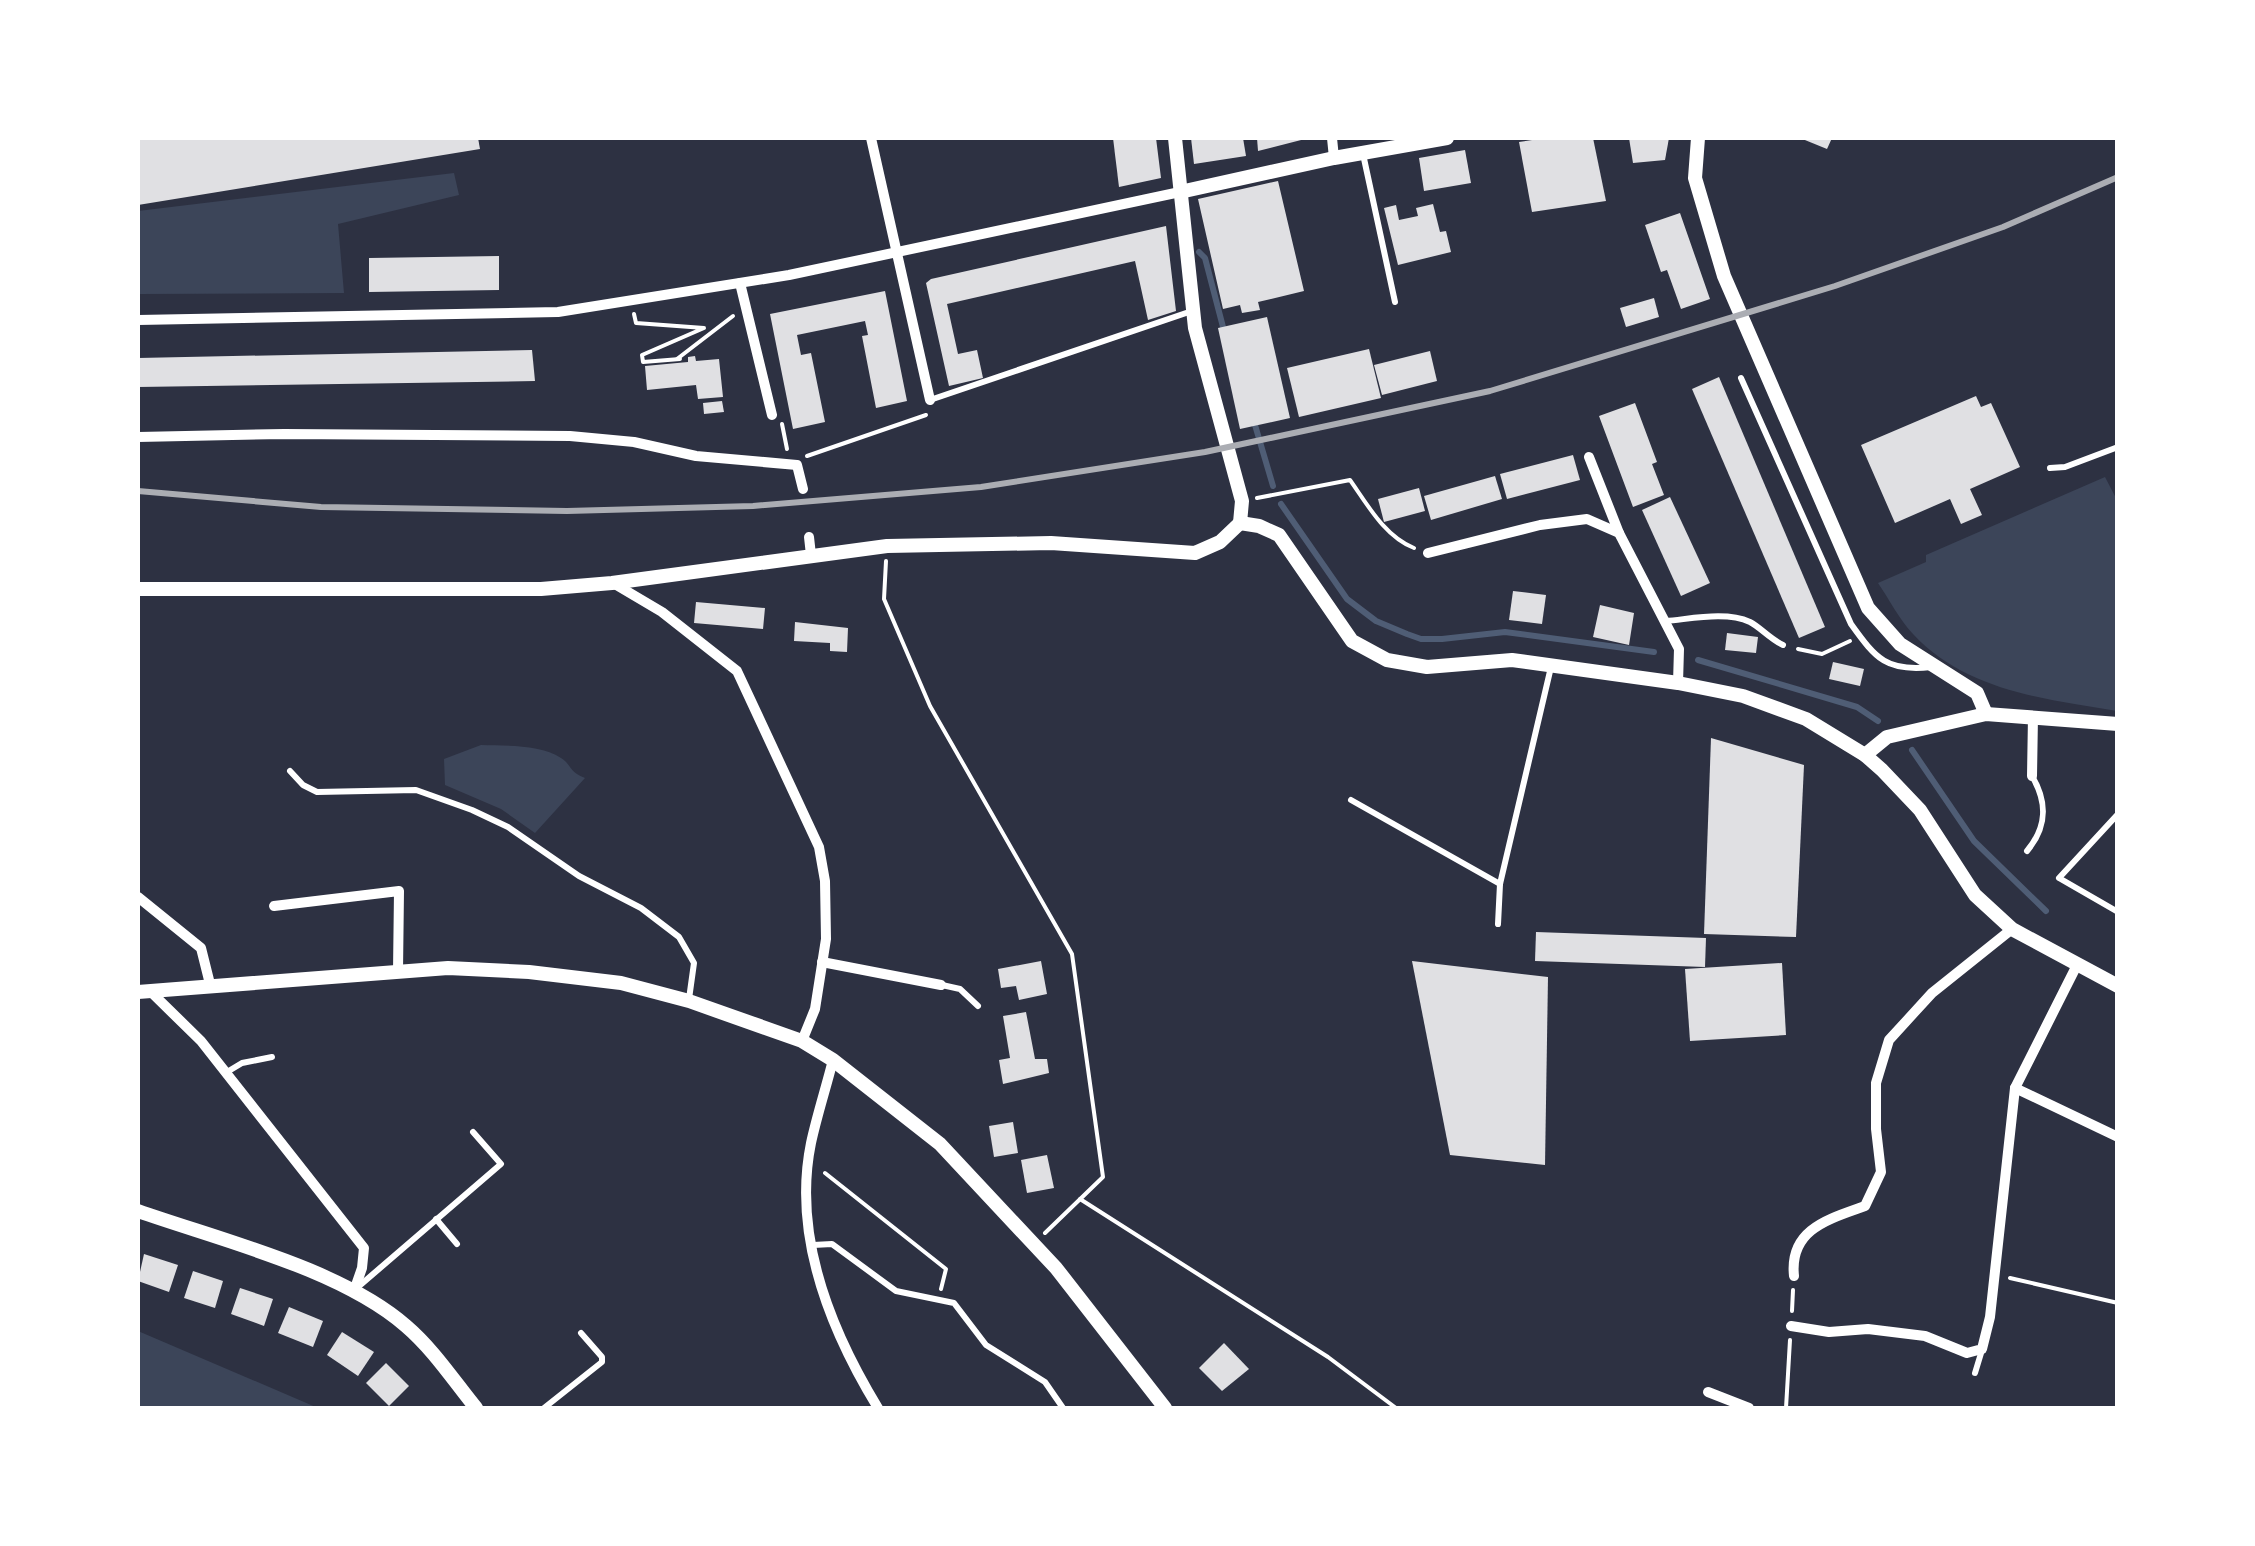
<svg xmlns="http://www.w3.org/2000/svg" width="2255" height="1546" viewBox="0 0 2255 1546" font-family="'Space Grotesk',sans-serif">
	<style>
		.green { fill: #3c4559 }
		.lines { fill: none; stroke-linecap: round; stroke-linejoin: round }
		.stream { stroke: #4f5d75; stroke-width: 6 }
		.building { fill: #e0e0e3 }
		.path { stroke: #fff; stroke-width: 4 }
		.service { stroke: #fff; stroke-width: 6 }
		.minor { stroke: #fff; stroke-width: 10 }
		.tertiary { stroke: #fff; stroke-width: 14 }
		.rail { stroke: #abadb3; stroke-width: 6 }
	</style>
	<rect width="100%" height="100%" fill="#2d3142"/>
	<g class="green">
		<polygon points="454,173 459,195 338,224 344,293 138,294 138,211"/>
		<path d="M2105,477L2118,502L2117,711C2045,699 1966,691 1913,634C1899,619 1889,599 1878,583L1926,562V555Z"/>
		<path d="M481,745C505,746 540,744 561,758C572,765 568,771 585,778L535,833L501,809L445,785L444,759Z"/>
		<polygon points="138,1331 318,1408 138,1408"/>
	</g>
	<g class="lines">
		<g class="stream">
			<polyline points="1199,252 1205,258 1223,327"/>
			<polyline points="1255,425 1273,486"/>
			<polyline points="1281,504 1347,599 1376,621 1407,634 1421,639 1442,639 1505,632 1654,652"/>
			<polyline points="1698,660 1857,707 1878,721"/>
			<polyline points="1912,750 1974,841 2046,911"/>
		</g>
	</g>
	<g class="building">
		<polygon points="138,138 478,138 480,149 138,205"/>
		<polygon points="1113,138 1156,138 1161,178 1119,187"/>
		<polygon points="1191,138 1243,138 1246,156 1194,164"/>
		<polygon points="1257,138 1305,138 1305,139 1258,151"/>
		<polygon points="1545,138 1593,138 1606,201 1532,212 1519,142"/>
		<polygon points="1629,138 1669,138 1665,160 1633,163"/>
		<polygon points="1800,138 1832,138 1827,149"/>
		<polygon points="1465,150 1471,183 1424,191 1419,158"/>
		<polygon points="1278,181 1304,291 1258,302 1260,310 1242,313 1240,305 1223,309 1198,199"/>
		<polygon points="1433,204 1440,232 1446,231 1451,252 1398,265 1384,208 1396,205 1399,220 1418,216 1416,208"/>
		<polygon points="1680,213 1710,299 1681,309 1667,270 1661,272 1645,225"/>
		<polygon points="1166,226 1176,311 1148,320 1135,261 947,304 958,354 977,350 983,378 949,386 926,283 931,279"/>
		<polygon points="499,256 499,290 369,292 369,258"/>
		<polygon points="885,291 907,401 876,408 862,336 868,335 865,321 797,335 801,355 811,353 825,422 793,429 770,314"/>
		<polygon points="1654,298 1659,317 1626,327 1620,308"/>
		<polygon points="1267,317 1290,418 1240,429 1218,328"/>
		<polygon points="1369,349 1381,398 1299,417 1287,368"/>
		<polygon points="532,350 535,381 138,387 138,358"/>
		<polygon points="1430,351 1437,381 1382,395 1374,365"/>
		<polygon points="695,356 696,361 719,359 723,397 698,399 696,385 647,390 645,366 688,362 688,357"/>
		<polygon points="1719,377 1825,627 1799,638 1692,389"/>
		<polygon points="1976,396 1981,407 1991,403 2020,467 1970,489 1982,515 1961,524 1950,499 1895,523 1861,445"/>
		<polygon points="722,401 724,412 704,414 703,403"/>
		<polygon points="1635,403 1657,462 1652,464 1664,495 1633,507 1599,416"/>
		<polygon points="1573,455 1580,480 1507,499 1500,474"/>
		<polygon points="1495,476 1502,499 1431,520 1424,496"/>
		<polygon points="1419,488 1425,511 1384,522 1378,499"/>
		<polygon points="1670,497 1710,583 1681,596 1642,510"/>
		<polygon points="1513,591 1546,595 1542,624 1509,620"/>
		<polygon points="696,602 765,608 763,629 694,623"/>
		<polygon points="1600,605 1634,613 1629,645 1593,637"/>
		<polygon points="795,622 848,628 847,652 830,651 830,643 794,641"/>
		<polygon points="1727,633 1758,637 1756,653 1725,650"/>
		<polygon points="1833,662 1864,669 1860,686 1829,679"/>
		<polygon points="1711,738 1804,765 1796,937 1704,934"/>
		<polygon points="1536,932 1706,938 1705,967 1535,961"/>
		<polygon points="1041,961 1047,994 1019,1000 1016,986 1001,988 998,969"/>
		<polygon points="1412,961 1548,977 1545,1165 1450,1155"/>
		<polygon points="1782,963 1786,1035 1690,1041 1685,969"/>
		<polygon points="1026,1012 1035,1059 1047,1059 1049,1073 1003,1084 999,1060 1010,1058 1003,1016"/>
		<polygon points="1013,1122 1018,1153 994,1157 989,1126"/>
		<polygon points="1047,1155 1054,1188 1027,1193 1021,1160"/>
		<polygon points="144,1254 178,1265 169,1292 138,1281"/>
		<polygon points="193,1271 223,1281 215,1308 184,1298"/>
		<polygon points="240,1288 273,1299 264,1326 231,1314"/>
		<polygon points="289,1307 323,1321 313,1347 278,1333"/>
		<polygon points="342,1332 374,1352 358,1376 327,1355"/>
		<polygon points="1224,1343 1249,1369 1222,1391 1199,1368"/>
		<polygon points="386,1363 409,1386 389,1406 366,1383"/>
	</g>
	<g class="lines">
		<g class="path">
			<polyline points="634,314 636,323 704,328 642,355 643,362 680,359"/>
			<polyline points="677,359 733,316"/>
			<polyline points="782,424 787,449"/>
			<polyline points="807,456 926,415"/>
			<path d="M1257,498L1350,480C1367,504 1385,537 1414,548"/>
			<polyline points="886,561 884,599 930,706 1072,954 1103,1177 1045,1233"/>
			<polyline points="1798,649 1822,654 1850,641"/>
			<polyline points="825,1173 946,1269 941,1289"/>
			<polyline points="1080,1199 1328,1357 1396,1408"/>
			<polyline points="2010,1278 2118,1303"/>
			<polyline points="1792,1311 1793,1290"/>
			<polyline points="1786,1408 1790,1340"/>
		</g>
		<g class="service">
			<polyline points="1363,154 1395,302"/>
			<path d="M1741,378L1851,624C1876,659 1887,672 1931,667"/>
			<polyline points="930,400 1192,311"/>
			<polyline points="2050,468 2065,467 2118,447"/>
			<path d="M1666,621C1691,619 1726,611 1750,622C1760,627 1770,639 1783,645"/>
			<polyline points="290,771 303,785 317,792 416,790 472,810 508,827 579,876 641,908 679,937 694,963 689,999"/>
			<polyline points="1351,800 1500,884"/>
			<polyline points="2118,814 2059,878 2118,912"/>
			<path d="M2027,851C2047,827 2048,803 2032,776"/>
			<polyline points="1498,924 1500,884 1551,667"/>
			<polyline points="942,985 960,989 978,1006"/>
			<polyline points="227,1072 242,1063 272,1057"/>
			<polyline points="436,1219 457,1244"/>
			<polyline points="813,1245 832,1244 896,1291 954,1303 986,1345 1045,1382 1063,1408"/>
			<polyline points="358,1287 501,1164 473,1132"/>
			<polyline points="1975,1373 1982,1350"/>
			<polyline points="544,1408 602,1362 602,1357 581,1333"/>
		</g>
		<g class="minor">
			<polyline points="871,138 930,400"/>
			<polyline points="1332,138 1334,158"/>
			<polyline points="740,283 772,415"/>
			<polyline points="138,320 558,312 789,275 1180,192"/>
			<polyline points="138,437 284,434 570,436 634,442 696,456 797,465 803,489"/>
			<polyline points="1589,457 1619,533"/>
			<polyline points="809,537 811,555"/>
			<polyline points="1428,553 1540,525 1587,519 1619,533 1679,649 1678,683"/>
			<polyline points="613,583 662,612 737,671 819,847 825,881 826,939 815,1009 802,1041"/>
			<polyline points="2032,776 2033,716"/>
			<polyline points="138,897 201,948 211,988"/>
			<polyline points="274,906 399,891 398,971"/>
			<polyline points="822,962 941,985"/>
			<polyline points="151,992 201,1041 364,1248 362,1268 354,1291"/>
			<path d="M833,1060C826,1088 817,1115 811,1143C792,1236 831,1331 878,1408"/>
			<polyline points="2015,1088 2118,1137"/>
			<path d="M1794,1276C1789,1229 1829,1219 1865,1206L1881,1172L1876,1129V1083L1889,1040L1932,993L2012,929"/>
			<polyline points="1791,1326 1829,1332 1868,1329 1925,1336 1967,1353 1982,1349 1990,1317 2015,1088 2077,965"/>
			<polyline points="1708,1392 1749,1408"/>
		</g>
		<g class="tertiary">
			<polyline points="1175,138 1195,328 1242,501 1240,523"/>
			<polyline points="1698,138 1695,178 1724,276 1868,608 1900,644 1977,693 1986,714"/>
			<polyline points="1180,192 1334,158 1447,138"/>
			<polyline points="1240,523 1259,526 1279,535 1352,641 1387,660 1427,667 1512,660 1678,683 1743,696 1806,719 1865,755 1882,770 1920,810 1975,895 2012,929 2118,986"/>
			<polyline points="138,589 541,589 612,583 887,546 1051,543 1195,553 1220,542 1240,523"/>
			<polyline points="1865,755 1887,737 1986,714 2118,724"/>
			<polyline points="138,992 448,968 529,972 621,983 689,1001 802,1041 833,1060 940,1144 1056,1268 1165,1408"/>
			<path d="M138,1211C220,1240 341,1269 406,1326C433,1349 454,1381 476,1408"/>
		</g>
		<polyline class="rail" points="138,491 321,507 567,511 753,506 981,487 1205,452 1490,391 1835,286 2003,227 2118,177"/>
	</g>
	<rect width="2255" height="1546" fill="none" stroke="#ffffff" stroke-width="280"/>
</svg>
